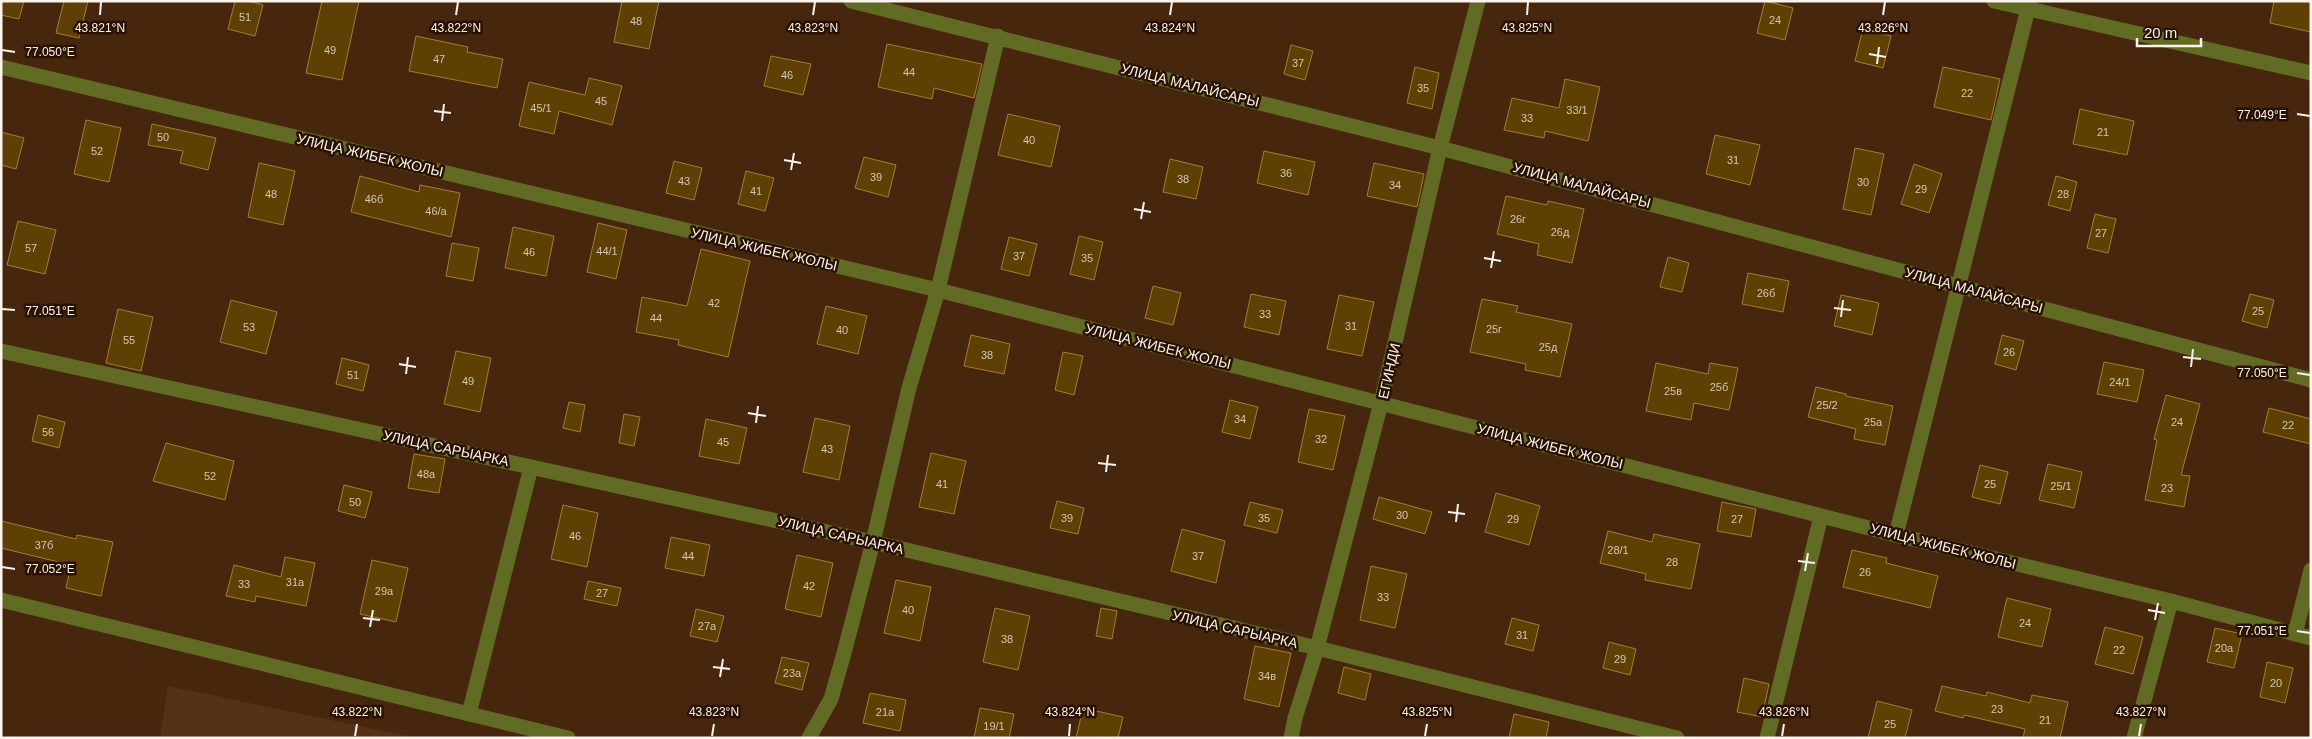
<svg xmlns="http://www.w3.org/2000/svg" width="2312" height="739" viewBox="0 0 2312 739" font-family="Helvetica,sans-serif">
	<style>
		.built { fill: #553216 }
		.building { fill: #5e3f04; stroke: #a67b37 }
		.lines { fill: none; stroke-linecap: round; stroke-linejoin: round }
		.street { stroke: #626b24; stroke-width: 15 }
		.ticks { fill: none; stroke: #faf3ee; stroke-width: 2 }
		.labels { text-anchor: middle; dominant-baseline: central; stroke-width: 5; stroke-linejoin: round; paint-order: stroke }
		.number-label { font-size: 11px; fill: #d3c6b4 }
		.street-label { font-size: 14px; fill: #faf3ee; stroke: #291100 }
		.ticks-label { font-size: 12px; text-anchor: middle; fill: #faf3ee; stroke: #291100; stroke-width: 5; stroke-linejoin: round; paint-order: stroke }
	</style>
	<rect width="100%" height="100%" fill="#46270e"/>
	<polygon class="built" points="168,686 417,738 160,738"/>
	<g class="building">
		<polygon points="1,1 24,1 19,19 1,15"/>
		<polygon points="64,1 88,1 79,38 56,33"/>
		<polygon points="235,1 249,1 263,5 255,36 228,29"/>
		<polygon points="322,1 359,1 342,80 306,73"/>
		<polygon points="622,1 659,1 649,49 614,42"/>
		<polygon points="1765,1 1793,8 1785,40 1757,33"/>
		<polygon points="2274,1 2311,1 2311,32 2270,23"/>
		<polygon points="1863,29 1891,36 1883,68 1855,61"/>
		<polygon points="416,36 468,47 467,52 503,59 497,88 409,71"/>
		<polygon points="887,44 982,64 974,98 934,88 932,99 878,87"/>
		<polygon points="1291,45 1313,51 1305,80 1284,74"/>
		<polygon points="771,56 811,64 803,95 764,86"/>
		<polygon points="1415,67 1439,73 1432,109 1407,103"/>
		<polygon points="1943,67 2000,79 1991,120 1934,107"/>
		<polygon points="589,78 622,86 612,125 559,111 554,134 519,126 529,82 585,95"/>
		<polygon points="1565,79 1600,87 1588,141 1545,131 1544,138 1504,130 1512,98 1559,108"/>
		<polygon points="2080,109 2134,121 2127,155 2073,144"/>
		<polygon points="1008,114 1060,126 1051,167 998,155"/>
		<polygon points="86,120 121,128 109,182 74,174"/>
		<polygon points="152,124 216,138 208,170 180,163 183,151 148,145"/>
		<polygon points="1,132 24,138 16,169 1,165"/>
		<polygon points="1715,135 1760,145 1750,185 1706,174"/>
		<polygon points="1855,148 1884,154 1871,215 1843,209"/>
		<polygon points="1264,151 1315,162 1308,195 1257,183"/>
		<polygon points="864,157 896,165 888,197 855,188"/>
		<polygon points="1170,159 1203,167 1196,199 1163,192"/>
		<polygon points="674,161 702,168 694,200 666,193"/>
		<polygon points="259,163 295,171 283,225 248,217"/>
		<polygon points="1374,163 1424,174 1417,207 1367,196"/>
		<polygon points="1914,164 1942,174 1929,213 1901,204"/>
		<polygon points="746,171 774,178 765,211 738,204"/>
		<polygon points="360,176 419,192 420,185 460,193 451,237 351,212"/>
		<polygon points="2056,176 2077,182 2070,211 2048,205"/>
		<polygon points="1506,196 1547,205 1548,201 1584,209 1572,263 1537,255 1539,244 1497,234"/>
		<polygon points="2095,214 2116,219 2108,253 2087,248"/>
		<polygon points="18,221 56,230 45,274 7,265"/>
		<polygon points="598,223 627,230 616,279 587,272"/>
		<polygon points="513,227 554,236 546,276 505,268"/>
		<polygon points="1079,236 1103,242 1094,280 1070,274"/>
		<polygon points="1009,237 1037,244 1029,276 1001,269"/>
		<polygon points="452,243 479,248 473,281 446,276"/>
		<polygon points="701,249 750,261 728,357 678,345 679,340 636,332 642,297 687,306"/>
		<polygon points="1668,257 1689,263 1682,292 1660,287"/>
		<polygon points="1748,273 1789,281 1783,312 1742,304"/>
		<polygon points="1153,286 1181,293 1173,325 1145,318"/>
		<polygon points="1251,294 1286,301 1279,335 1244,327"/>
		<polygon points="2250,294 2274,300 2267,328 2242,321"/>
		<polygon points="1339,295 1374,302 1362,356 1327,349"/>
		<polygon points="1841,295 1879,303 1872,335 1834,326"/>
		<polygon points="1482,299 1518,306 1516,312 1572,324 1560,377 1525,370 1526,364 1470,352"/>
		<polygon points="231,300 277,312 266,354 220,342"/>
		<polygon points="826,306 867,316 858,354 817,344"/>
		<polygon points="118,309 153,317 141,371 106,363"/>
		<polygon points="971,335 1010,344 1004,374 964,366"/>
		<polygon points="2002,335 2024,341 2016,370 1995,364"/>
		<polygon points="456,351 491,358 480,412 444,404"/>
		<polygon points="1063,352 1083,356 1074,395 1055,390"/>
		<polygon points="342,358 369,365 363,391 336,384"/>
		<polygon points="2104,362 2144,370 2137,402 2097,394"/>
		<polygon points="1656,363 1708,374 1710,363 1738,368 1729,410 1694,403 1691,420 1646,411"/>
		<polygon points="1816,387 1846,394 1846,396 1893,406 1885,445 1854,439 1856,429 1808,417"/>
		<polygon points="2166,395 2200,404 2181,475 2190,476 2184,507 2145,500 2157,440 2154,439"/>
		<polygon points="1230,400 1258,407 1250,439 1222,432"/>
		<polygon points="569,402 585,405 580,432 563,428"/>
		<polygon points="2269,408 2311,419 2311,444 2263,432"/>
		<polygon points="1309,409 1345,416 1333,470 1298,462"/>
		<polygon points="624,414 640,417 634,446 619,443"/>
		<polygon points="38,415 65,422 59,448 32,441"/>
		<polygon points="815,418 850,426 839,480 803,472"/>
		<polygon points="706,419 747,428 739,464 699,456"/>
		<polygon points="166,443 234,461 225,500 153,481"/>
		<polygon points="931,453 966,461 954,514 919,507"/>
		<polygon points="414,454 445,459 439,493 408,488"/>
		<polygon points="2048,464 2082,472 2074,508 2039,500"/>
		<polygon points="1980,465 2008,472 2000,504 1972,497"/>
		<polygon points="344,485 372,492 365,518 338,511"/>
		<polygon points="1496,493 1540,506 1529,545 1485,532"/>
		<polygon points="1379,497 1432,512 1425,534 1373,519"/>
		<polygon points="1057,501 1084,508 1078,534 1050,528"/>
		<polygon points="1250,502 1283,510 1277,533 1244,525"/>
		<polygon points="1722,502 1756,509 1751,537 1717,531"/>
		<polygon points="563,505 598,513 587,567 551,559"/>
		<polygon points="1,521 76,539 77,535 113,542 101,596 66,588 71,565 1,548"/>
		<polygon points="1182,529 1225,541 1216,583 1171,571"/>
		<polygon points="1608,531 1652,542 1654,534 1700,544 1691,589 1645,580 1646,574 1600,563"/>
		<polygon points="671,537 710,545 704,576 665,568"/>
		<polygon points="1852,550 1887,558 1886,563 1938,576 1930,608 1843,587"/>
		<polygon points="797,555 833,563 821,617 785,609"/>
		<polygon points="285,557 315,563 306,606 256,596 255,602 226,596 234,565 281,577"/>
		<polygon points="372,560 408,568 396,622 360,614"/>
		<polygon points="1371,566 1407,574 1395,628 1360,620"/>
		<polygon points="896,580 931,587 920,641 884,633"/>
		<polygon points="588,581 621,588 617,606 584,599"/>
		<polygon points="2007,598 2051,609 2042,647 1998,637"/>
		<polygon points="995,608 1030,616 1018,670 983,662"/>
		<polygon points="1101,608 1117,611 1112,639 1096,636"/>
		<polygon points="696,609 724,616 717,642 690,636"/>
		<polygon points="1512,618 1539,625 1533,651 1505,644"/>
		<polygon points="2105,627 2143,637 2133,674 2095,664"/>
		<polygon points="2215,628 2242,634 2234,668 2207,662"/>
		<polygon points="1609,642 1636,649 1630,675 1603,668"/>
		<polygon points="1255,646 1291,653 1279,707 1244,699"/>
		<polygon points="782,657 809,663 802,690 775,683"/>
		<polygon points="2267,662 2293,668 2285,703 2260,697"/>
		<polygon points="1344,667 1371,674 1365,700 1338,693"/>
		<polygon points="1744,678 1769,684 1762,717 1737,712"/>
		<polygon points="1942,686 1986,696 1987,692 2030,703 2032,695 2068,702 2060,738 2023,738 2025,729 1964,715 1963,718 1935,711"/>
		<polygon points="870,693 906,700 900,731 863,723"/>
		<polygon points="1877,701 1912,710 1905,738 1868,738"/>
		<polygon points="980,708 1014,714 1009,738 974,738"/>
		<polygon points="1083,708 1123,717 1118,738 1076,738"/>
		<polygon points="1514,714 1549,722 1546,738 1509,738"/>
	</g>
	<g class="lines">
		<g class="street">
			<polyline points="851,1 1440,148 2311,380"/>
			<polyline points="1994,1 2311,73"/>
			<polyline points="1,67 938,290 1896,535 2171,601 2311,638"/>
			<polyline points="1,351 873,542 1317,648 1677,738"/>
			<polyline points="1896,535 2030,1"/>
			<polyline points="1,600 568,738"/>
			<polyline points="2295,634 2311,570"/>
			<polyline points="469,714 531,467"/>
			<polyline points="809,738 831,699 844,653 873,542 909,388 938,290 998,36"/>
			<polyline points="1291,738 1295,718 1317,648 1381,403 1440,148 1478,1"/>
			<polyline points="1767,738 1821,516"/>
			<polyline points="2134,738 2171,601"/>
		</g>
	</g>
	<path class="ticks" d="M100,15L101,2M456,15L458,2M813,15L815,2M1170,15L1172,2M1527,15L1528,2M1883,15L1885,2M2,50L15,52M1869,54L1886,57M1877,64L1879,47M434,111L451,113M2297,114L2310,116M442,121L444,104M784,160L801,163M791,170L794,153M1134,209L1151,212M1141,219L1144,202M1484,258L1501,261M1491,268L1494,251M1834,308L1851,310M2,309L15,310M1841,317L1843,300M2183,357L2201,359M399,364L416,367M2191,367L2193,349M2297,373L2310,375M406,374L408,357M748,413L766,416M756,423L758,406M1098,463L1116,465M1106,472L1108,455M1448,512L1465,514M1456,522L1458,504M1798,561L1815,563M2,567L15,569M1805,571L1808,553M2148,610L2165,613M363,618L380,620M2155,620L2158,603M370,627L373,610M2297,631L2310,633M713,667L730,669M720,677L723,659M355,736L357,724M712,736L714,724M1069,736L1070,724M1425,736L1427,724M1782,736L1784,724M2139,736L2141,724"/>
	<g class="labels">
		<g class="number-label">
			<text x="245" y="17">51</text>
			<text x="1775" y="20">24</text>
			<text x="636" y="21">48</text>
			<text x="330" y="50">49</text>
			<text x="439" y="59">47</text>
			<text x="1298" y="63">37</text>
			<text x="909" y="72">44</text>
			<text x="787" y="75">46</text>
			<text x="1423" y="88">35</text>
			<text x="1967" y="93">22</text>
			<text x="601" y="101">45</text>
			<text x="541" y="108">45/1</text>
			<text x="1577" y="110">33/1</text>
			<text x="1527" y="118">33</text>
			<text x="2103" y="132">21</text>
			<text x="163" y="137">50</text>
			<text x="1029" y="140">40</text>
			<text x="97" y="151">52</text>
			<text x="1733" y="160">31</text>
			<text x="1286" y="173">36</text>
			<text x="876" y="177">39</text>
			<text x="1183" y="179">38</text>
			<text x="684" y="181">43</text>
			<text x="1863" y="182">30</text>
			<text x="1395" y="185">34</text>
			<text x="1921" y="189">29</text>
			<text x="756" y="191">41</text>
			<text x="271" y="194">48</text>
			<text x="2063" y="194">28</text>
			<text x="374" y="199">46б</text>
			<text x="436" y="211">46/а</text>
			<text x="1518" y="219">26г</text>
			<text x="1560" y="232">26д</text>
			<text x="2101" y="233">27</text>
			<text x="31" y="248">57</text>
			<text x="607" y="251">44/1</text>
			<text x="529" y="252">46</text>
			<text x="1019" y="256">37</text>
			<text x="1087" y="258">35</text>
			<text x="1766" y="293">26б</text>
			<text x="714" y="303">42</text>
			<text x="2258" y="311">25</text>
			<text x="1265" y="314">33</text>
			<text x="656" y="318">44</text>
			<text x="1351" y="326">31</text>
			<text x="249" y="327">53</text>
			<text x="1494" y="329">25г</text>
			<text x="842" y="330">40</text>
			<text x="129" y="340">55</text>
			<text x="1548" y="347">25д</text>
			<text x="2009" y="352">26</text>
			<text x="987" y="355">38</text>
			<text x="353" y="375">51</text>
			<text x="468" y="381">49</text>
			<text x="2120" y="382">24/1</text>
			<text x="1719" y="387">25б</text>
			<text x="1673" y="391">25в</text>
			<text x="1827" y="405">25/2</text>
			<text x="1240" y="419">34</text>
			<text x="1873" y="422">25а</text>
			<text x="2177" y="422">24</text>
			<text x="2288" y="425">22</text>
			<text x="48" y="432">56</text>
			<text x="1321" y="439">32</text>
			<text x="723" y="442">45</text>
			<text x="827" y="449">43</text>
			<text x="426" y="474">48а</text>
			<text x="210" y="476">52</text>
			<text x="942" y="484">41</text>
			<text x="1990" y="484">25</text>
			<text x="2061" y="486">25/1</text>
			<text x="2167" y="488">23</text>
			<text x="355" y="502">50</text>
			<text x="1402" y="515">30</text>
			<text x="1067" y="518">39</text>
			<text x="1264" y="518">35</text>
			<text x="1513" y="519">29</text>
			<text x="1737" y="519">27</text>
			<text x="575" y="536">46</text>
			<text x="44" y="545">37б</text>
			<text x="1618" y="550">28/1</text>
			<text x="688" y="556">44</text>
			<text x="1198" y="556">37</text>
			<text x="1672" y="562">28</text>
			<text x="1865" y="572">26</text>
			<text x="295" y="582">31а</text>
			<text x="244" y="584">33</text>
			<text x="809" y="586">42</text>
			<text x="384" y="591">29а</text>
			<text x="602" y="593">27</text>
			<text x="1383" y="597">33</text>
			<text x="908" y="610">40</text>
			<text x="2025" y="623">24</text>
			<text x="707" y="626">27а</text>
			<text x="1522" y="635">31</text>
			<text x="1007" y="639">38</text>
			<text x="2224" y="648">20а</text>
			<text x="2119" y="650">22</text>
			<text x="1620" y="659">29</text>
			<text x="792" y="673">23а</text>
			<text x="1267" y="676">34в</text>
			<text x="2276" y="683">20</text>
			<text x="1997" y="709">23</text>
			<text x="885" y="712">21а</text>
			<text x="2045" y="720">21</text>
			<text x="1890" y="724">25</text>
			<text x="994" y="726">19/1</text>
		</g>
		<g class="street-label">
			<text transform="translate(1190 85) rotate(14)">УЛИЦА МАЛАЙСАРЫ</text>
			<text transform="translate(370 155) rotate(13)">УЛИЦА ЖИБЕК ЖОЛЫ</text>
			<text transform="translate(1582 185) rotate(15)">УЛИЦА МАЛАЙСАРЫ</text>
			<text transform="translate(764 249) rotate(13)">УЛИЦА ЖИБЕК ЖОЛЫ</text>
			<text transform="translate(1974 290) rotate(15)">УЛИЦА МАЛАЙСАРЫ</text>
			<text transform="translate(1158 346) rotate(14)">УЛИЦА ЖИБЕК ЖОЛЫ</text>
			<text transform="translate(1389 371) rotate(-77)">ЕГИНДИ</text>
			<text transform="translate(1550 446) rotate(14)">УЛИЦА ЖИБЕК ЖОЛЫ</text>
			<text transform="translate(446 448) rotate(12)">УЛИЦА САРЫАРКА</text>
			<text transform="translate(841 535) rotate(13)">УЛИЦА САРЫАРКА</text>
			<text transform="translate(1943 546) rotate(14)">УЛИЦА ЖИБЕК ЖОЛЫ</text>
			<text transform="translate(1235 629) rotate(13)">УЛИЦА САРЫАРКА</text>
		</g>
	</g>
	<g class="ticks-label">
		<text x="100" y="32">43.821°N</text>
		<text x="456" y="32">43.822°N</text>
		<text x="813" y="32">43.823°N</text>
		<text x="1170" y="32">43.824°N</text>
		<text x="1527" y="32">43.825°N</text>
		<text x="1883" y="32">43.826°N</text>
		<text x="50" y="56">77.050°E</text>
		<text x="2262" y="119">77.049°E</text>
		<text x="50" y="315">77.051°E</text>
		<text x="2262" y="377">77.050°E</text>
		<text x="50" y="573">77.052°E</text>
		<text x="2262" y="635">77.051°E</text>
		<text x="357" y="716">43.822°N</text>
		<text x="714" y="716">43.823°N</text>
		<text x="1070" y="716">43.824°N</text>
		<text x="1427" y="716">43.825°N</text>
		<text x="1784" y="716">43.826°N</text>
		<text x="2141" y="716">43.827°N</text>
	</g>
	<rect width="2312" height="739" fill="none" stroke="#faf3ee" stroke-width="5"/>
	<path d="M2137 38v8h64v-8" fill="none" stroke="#faf3ee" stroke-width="2.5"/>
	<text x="2144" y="38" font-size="15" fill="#faf3ee" stroke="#291100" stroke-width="4" paint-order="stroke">20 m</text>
</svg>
